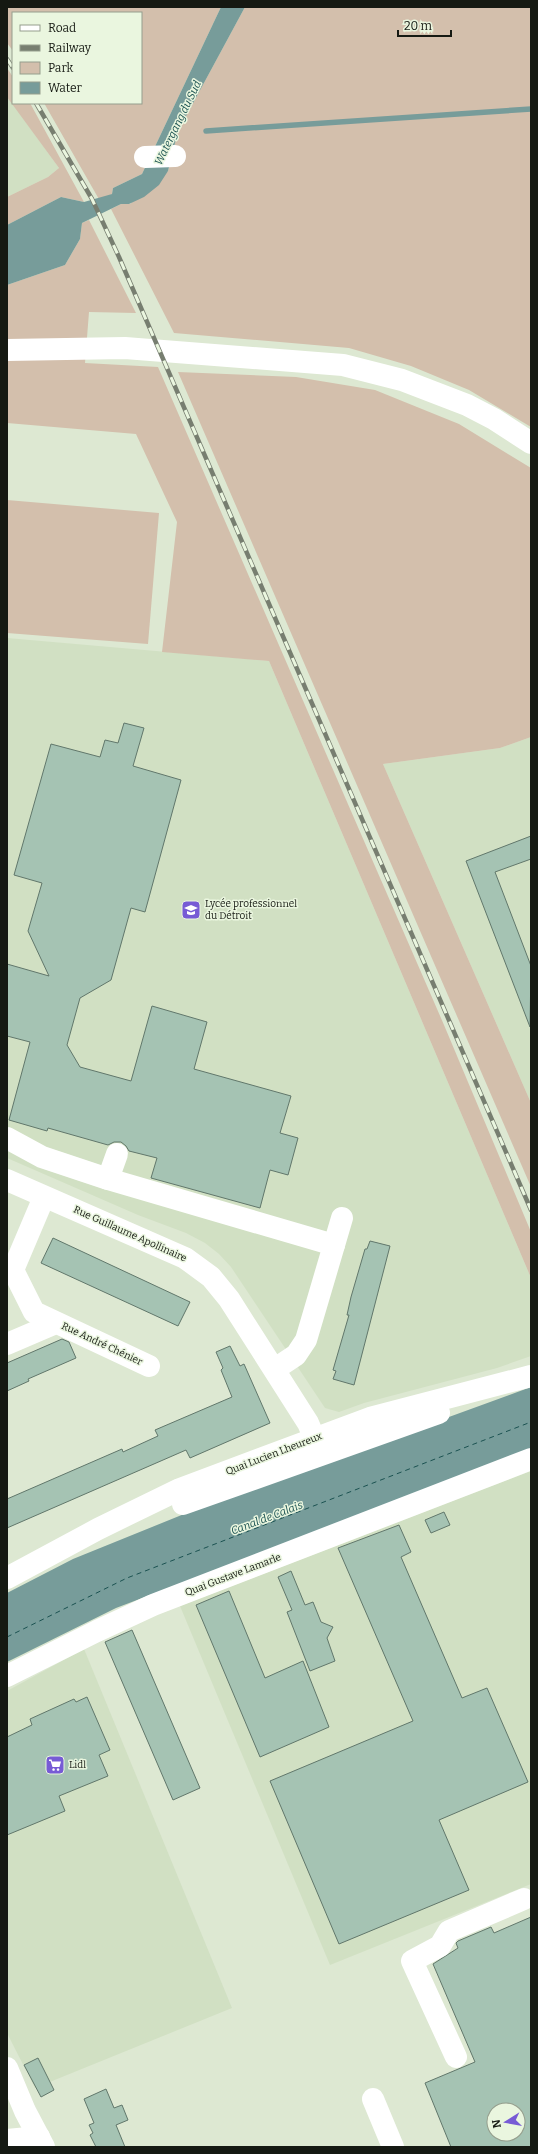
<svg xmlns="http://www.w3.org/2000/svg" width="538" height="2154" viewBox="0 0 538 2154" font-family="Bitter,serif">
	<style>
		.built { fill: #d1e0c3 }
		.green { fill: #d3bfac }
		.water { fill: #779c9a }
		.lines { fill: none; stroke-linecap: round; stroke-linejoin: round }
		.stream { stroke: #779c9a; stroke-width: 5.5 }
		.ferry { stroke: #1b5251; stroke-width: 1; stroke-dasharray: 5 4; stroke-linecap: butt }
		.building { fill: #a5c3b3; stroke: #61776b; fill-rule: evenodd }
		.minor { stroke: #fff; stroke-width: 22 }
		.highway { stroke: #fff; stroke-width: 22 }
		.rail-casing { stroke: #777e70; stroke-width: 4.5 }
		.rail { stroke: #eaf6df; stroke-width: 3; stroke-dasharray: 9; stroke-linecap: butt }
		.labels { text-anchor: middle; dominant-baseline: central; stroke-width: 3; stroke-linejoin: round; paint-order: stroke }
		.poi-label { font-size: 10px; fill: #151912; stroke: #eaf6df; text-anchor: start }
		.street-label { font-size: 10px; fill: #151912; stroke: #eaf6df }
		.water-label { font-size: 11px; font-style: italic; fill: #1b5251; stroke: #eaf6df }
	</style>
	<rect width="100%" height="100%" fill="#dde8d2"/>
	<g class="built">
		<polygon points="7,96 59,168 48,177 7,197"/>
		<polygon points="7,638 269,661 531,1278 531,1356 497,1368 364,1403 339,1412 325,1408 231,1267 219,1254 205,1243 186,1233 138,1215 7,1158"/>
		<polygon points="531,737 531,1103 383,764 500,748"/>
		<polygon points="531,1471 531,1884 330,1965 180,1606"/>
		<polygon points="84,1649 232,2008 35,2088 7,2033 7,1691"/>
	</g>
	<g class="green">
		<polygon points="7,7 221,7 142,174 113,188 112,194 100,201 44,103 141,103 141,13 13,13 13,51 7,43"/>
		<polygon points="245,7 531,7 531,427 469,390 411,366 349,348 174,333 111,209 121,204 130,204 168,171 178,131"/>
		<polygon points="7,68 13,77 13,103 30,103 84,202 61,197 7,225 7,197 48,177 59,168 7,97"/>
		<polygon points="89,220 136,313 89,312 85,363 158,367 444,1025 531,1232 531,1278 269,661 162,652 177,522 136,434 7,423 7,285 65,265 80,239 82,223"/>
		<polygon points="178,372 296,377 375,390 459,424 531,468 531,737 500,748 383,764 531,1103 531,1187"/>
		<polygon points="7,500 159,513 148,644 7,633"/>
	</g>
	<g class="water">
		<polygon points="221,7 245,7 178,131 168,171 159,185 144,197 129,204 121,204 82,223 80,239 65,265 7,285 7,225 61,197 84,202 112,194 113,188 142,174"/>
		<polygon points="531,1387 531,1450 116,1608 7,1662 7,1593 73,1559 194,1510"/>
	</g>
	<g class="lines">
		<polyline class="stream" points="206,131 531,109"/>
		<polyline class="ferry" points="7,1637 127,1578 531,1422"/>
	</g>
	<g class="building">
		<polygon points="124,723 144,728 133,766 181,780 145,912 131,908 111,980 80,998 67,1045 80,1067 131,1081 152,1006 207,1022 194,1069 291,1096 280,1133 298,1138 288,1175 270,1170 260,1208 151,1178 157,1158 129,1151 126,1146 121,1142 114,1142 108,1145 48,1128 47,1131 9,1120 30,1042 7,1036 7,964 49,976 28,931 42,883 14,875 51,744 100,757 105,740 118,743"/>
		<polygon points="531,836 531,859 495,872 531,966 530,1027 466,861"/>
		<polygon points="53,1238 190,1302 178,1326 41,1263"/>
		<polygon points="370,1241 390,1246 354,1385 333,1379 336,1371 333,1370 349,1315 347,1315 351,1297 365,1249 367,1249"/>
		<polygon points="62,1339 69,1342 76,1358 28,1379 29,1381 7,1391 7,1363"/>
		<polygon points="230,1346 240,1366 244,1364 270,1423 190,1458 186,1450 7,1528 7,1499 122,1449 123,1452 158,1436 155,1430 232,1397 221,1370 223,1368 216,1352"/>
		<polygon points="444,1512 450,1525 431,1533 425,1520"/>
		<polygon points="399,1525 411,1552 401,1557 462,1698 487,1688 528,1782 439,1820 469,1890 339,1944 270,1781 413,1721 338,1548"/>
		<polygon points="291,1571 305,1605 313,1602 321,1622 333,1627 327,1638 335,1661 310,1671 287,1612 292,1610 278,1577"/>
		<polygon points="229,1591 265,1678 303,1661 329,1727 260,1757 196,1605"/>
		<polygon points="132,1630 200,1788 173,1800 105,1642"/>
		<polygon points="87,1697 110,1750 99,1755 108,1776 59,1796 65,1811 7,1835 7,1737 32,1725 30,1719 74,1699 76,1702"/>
		<path d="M531,1917V2147H451L425,2083L475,2062L433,1964L458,1948L456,1943L458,1941L491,1927L494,1933ZM494,2110H518V2134H494Z"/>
		<polygon points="38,2058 54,2090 41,2097 24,2065"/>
		<polygon points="106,2089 114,2108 122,2105 128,2120 116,2125 125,2147 96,2147 90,2135 93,2133 89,2125 94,2123 84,2099"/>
	</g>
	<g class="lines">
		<g class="minor">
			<polyline points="145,157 175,156"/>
			<polyline points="7,1138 42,1157 108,1179 334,1245"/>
			<polyline points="108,1179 117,1154"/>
			<polyline points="7,1180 185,1258 211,1277 229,1299 308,1423 320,1451"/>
			<polyline points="44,1197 13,1270 34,1312 149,1366"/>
			<polyline points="7,1344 56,1323"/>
			<polyline points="275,1369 296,1355 306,1340 342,1218"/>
			<polyline points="183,1504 439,1413"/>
			<polyline points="7,1578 98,1529 180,1489 370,1418 531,1376"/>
			<polyline points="7,1676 97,1631 153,1605 531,1459"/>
			<polyline points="456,2057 412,1961 440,1946 449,1931 524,1899"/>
			<polyline points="7,2068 25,2111 44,2147"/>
			<polyline points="373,2099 393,2147"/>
			<polyline points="7,2140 39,2137"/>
		</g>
		<polyline class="highway" points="7,350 125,348 343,365 402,380 467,405 494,419 531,443"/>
		<defs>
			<g id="rail">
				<polyline points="7,59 13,68"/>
				<polyline points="36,103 92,199 119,257 531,1210"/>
			</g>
		</defs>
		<use href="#rail" class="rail-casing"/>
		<use href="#rail" class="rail"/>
	</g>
	<defs>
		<symbol id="school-square" viewBox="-11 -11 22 22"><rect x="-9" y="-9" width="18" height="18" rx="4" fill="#775bd5" stroke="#eaf6df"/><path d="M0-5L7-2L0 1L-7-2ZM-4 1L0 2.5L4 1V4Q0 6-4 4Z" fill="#fff"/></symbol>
		<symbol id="supermarket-square" viewBox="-11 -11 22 22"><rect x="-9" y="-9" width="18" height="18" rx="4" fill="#775bd5" stroke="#eaf6df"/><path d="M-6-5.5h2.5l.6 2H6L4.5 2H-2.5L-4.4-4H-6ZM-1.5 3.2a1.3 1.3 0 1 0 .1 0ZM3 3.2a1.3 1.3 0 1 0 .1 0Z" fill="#fff"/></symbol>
	</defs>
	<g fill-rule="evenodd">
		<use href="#school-square" x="180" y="899" width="22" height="22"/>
		<use href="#supermarket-square" x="44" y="1754" width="22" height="22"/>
	</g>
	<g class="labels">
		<g class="poi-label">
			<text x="205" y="904">Lycée professionnel<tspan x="205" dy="12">du Détroit</tspan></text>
			<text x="69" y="1765">Lidl</text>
		</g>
		<g class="street-label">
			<text transform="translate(130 1234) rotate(24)">Rue Guillaume Apollinaire</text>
			<text transform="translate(102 1344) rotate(25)">Rue André Chénier</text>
			<text transform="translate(274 1454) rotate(-21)">Quai Lucien Lheureux</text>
			<text transform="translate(233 1575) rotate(-21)">Quai Gustave Lamarle</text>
		</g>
		<g class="water-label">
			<text transform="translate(178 123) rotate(-64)">Watergang du Sud</text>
			<text transform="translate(267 1518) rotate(-21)">Canal de Calais</text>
		</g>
	</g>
	<rect width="538" height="2154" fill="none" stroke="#151912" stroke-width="16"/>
	<rect x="12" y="12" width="130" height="92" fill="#eaf6df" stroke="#959e8d"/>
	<rect x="20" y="25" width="20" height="6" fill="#ffffff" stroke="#959e8d"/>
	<text x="48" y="32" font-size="12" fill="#151912">Road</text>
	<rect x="20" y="45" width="20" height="6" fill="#777e70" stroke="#959e8d"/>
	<text x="48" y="52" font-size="12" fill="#151912">Railway</text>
	<rect x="20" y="62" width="20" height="12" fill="#d3bfac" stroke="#959e8d"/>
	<text x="48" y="72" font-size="12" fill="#151912">Park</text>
	<rect x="20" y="82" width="20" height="12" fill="#779c9a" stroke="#959e8d"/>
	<text x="48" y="92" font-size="12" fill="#151912">Water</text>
	<g transform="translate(506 2122) rotate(259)"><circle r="19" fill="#eaf6df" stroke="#959e8d"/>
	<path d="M0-3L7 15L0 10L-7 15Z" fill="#775bd5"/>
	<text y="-6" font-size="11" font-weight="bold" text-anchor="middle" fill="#151912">N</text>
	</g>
	<path d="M398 30v6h53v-6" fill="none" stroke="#151912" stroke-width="2"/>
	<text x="404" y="30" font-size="12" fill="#151912" stroke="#eaf6df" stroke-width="3" paint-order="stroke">20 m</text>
</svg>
